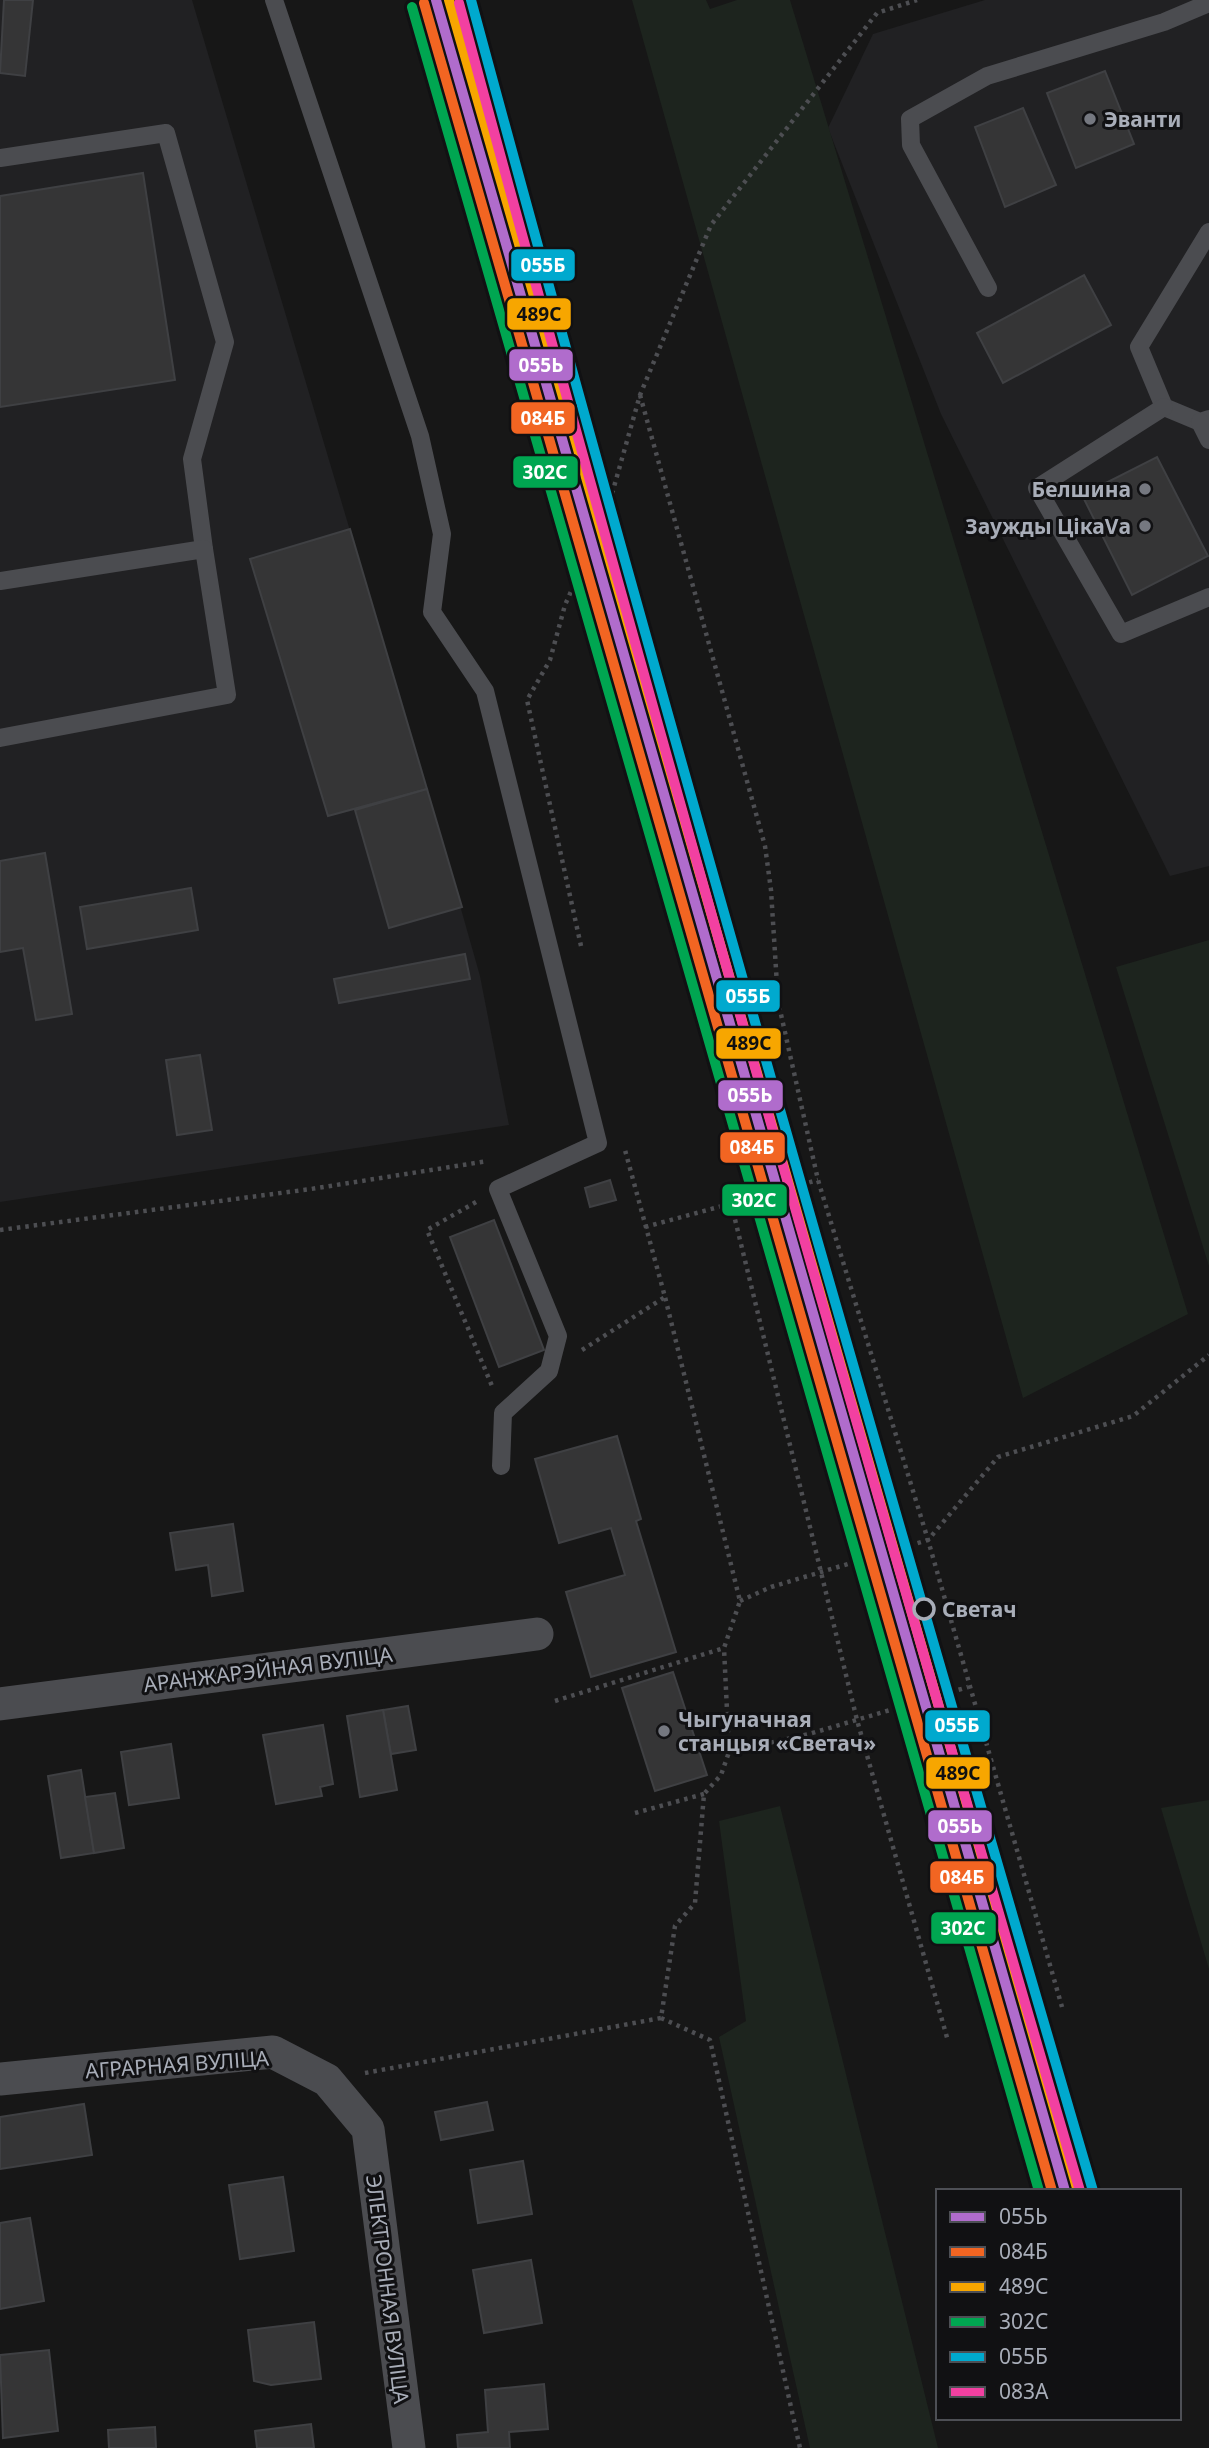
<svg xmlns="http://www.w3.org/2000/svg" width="1209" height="2448" viewBox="0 0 1209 2448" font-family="'Noto Sans',sans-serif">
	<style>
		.built { fill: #212123 }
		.green { fill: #1d241e }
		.building { fill: #353536; stroke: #3f4043; stroke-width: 2 }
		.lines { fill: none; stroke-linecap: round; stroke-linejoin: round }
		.path { stroke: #4d4e52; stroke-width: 4.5; stroke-dasharray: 3.5 5; stroke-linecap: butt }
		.lane { stroke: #4b4c50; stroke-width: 18 }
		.street { stroke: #4b4c50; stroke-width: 33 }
		.rail-1-casing { stroke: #111113; stroke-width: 16 }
		.rail-2-casing { stroke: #111113; stroke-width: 16 }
		.rail-3-casing { stroke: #111113; stroke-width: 16 }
		.rail-4-casing { stroke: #111113; stroke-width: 16 }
		.rail-5-casing { stroke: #111113; stroke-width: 16 }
		.rail-6-casing { stroke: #111113; stroke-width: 16 }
		.rail-1 { stroke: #b06ccc; stroke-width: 10 }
		.rail-2 { stroke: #f26522; stroke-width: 10 }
		.rail-3 { stroke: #f7a600; stroke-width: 10 }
		.rail-4 { stroke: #00a651; stroke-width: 10 }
		.rail-5 { stroke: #00a9ce; stroke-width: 10 }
		.rail-6 { stroke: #f240a1; stroke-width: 10 }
		.poi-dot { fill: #757880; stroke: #111113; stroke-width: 2.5 }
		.stop-dot { fill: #111113; stroke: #a8adb8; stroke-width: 3.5 }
		.labels { text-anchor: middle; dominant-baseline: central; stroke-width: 6; stroke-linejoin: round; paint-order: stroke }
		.poi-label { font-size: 21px; font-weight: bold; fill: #a8adb8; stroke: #111113; text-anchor: start }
		.stop-label { font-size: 21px; font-weight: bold; fill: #a8adb8; stroke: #111113; text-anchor: start }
		.street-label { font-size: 21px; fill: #a8adb8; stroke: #111113 }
		.line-badge { stroke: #111113; stroke-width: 2.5 }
		.badge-label { font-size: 19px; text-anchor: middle; font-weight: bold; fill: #fff }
		.pale-badge-label { font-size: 19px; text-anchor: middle; font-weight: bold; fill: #111 }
	</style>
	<rect width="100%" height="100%" fill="#171717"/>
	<g class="built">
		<polygon points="0,0 192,0 427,789 480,976 509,1125 0,1202"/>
		<polygon points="985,0 1209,0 1209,866 1170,876 941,414 828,128 873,34"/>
	</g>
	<g class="green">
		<polygon points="632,0 706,0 710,9 737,0 790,0 1188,1314 1023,1398"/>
		<polygon points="1209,940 1209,1266 1116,967"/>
		<polygon points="1209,1800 1209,1969 1161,1808"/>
		<polygon points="780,1806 938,2448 810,2448 719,2037 746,2021 719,1821"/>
	</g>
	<g class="building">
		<polygon points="4,0 33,0 25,76 0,73"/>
		<polygon points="1105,71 1134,144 1076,168 1047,93"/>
		<polygon points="1023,108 1056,185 1005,207 975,127"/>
		<polygon points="143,173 175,380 0,407 0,196"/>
		<polygon points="1084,275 1111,325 1003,383 977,333"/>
		<polygon points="1157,457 1208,556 1132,595 1082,495"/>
		<polygon points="350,529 427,789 328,816 250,559"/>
		<polygon points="427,789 462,907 389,928 355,810"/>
		<polygon points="45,853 72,1014 36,1020 23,948 0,952 0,861"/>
		<polygon points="191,888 198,930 87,949 80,907"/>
		<polygon points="465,954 470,979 339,1003 334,979"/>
		<polygon points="200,1055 212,1130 177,1135 166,1060"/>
		<polygon points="610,1180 616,1200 590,1207 585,1188"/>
		<polygon points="494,1220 544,1350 499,1367 450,1237"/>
		<polygon points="617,1436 641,1519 636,1521 676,1652 591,1677 566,1592 625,1575 611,1528 559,1543 535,1459"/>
		<polygon points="233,1524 243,1591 212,1596 208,1565 176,1570 170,1533"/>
		<polygon points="673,1672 707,1775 655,1791 622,1688"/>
		<polygon points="408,1706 416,1750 391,1754 383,1710"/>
		<polygon points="383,1710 397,1790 360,1797 347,1716"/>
		<polygon points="323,1725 333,1784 320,1787 322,1796 276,1804 263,1735"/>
		<polygon points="171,1744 179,1798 129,1805 121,1752"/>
		<polygon points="81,1770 94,1853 61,1858 48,1776"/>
		<polygon points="115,1793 124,1848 94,1853 85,1797"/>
		<polygon points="487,2102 493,2130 441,2140 435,2112"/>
		<polygon points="84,2104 92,2155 0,2169 0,2117"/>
		<polygon points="523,2161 532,2214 478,2223 470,2170"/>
		<polygon points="283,2177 294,2251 240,2259 229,2185"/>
		<polygon points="30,2218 44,2301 0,2309 0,2223"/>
		<polygon points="531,2260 542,2323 484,2333 473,2270"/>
		<polygon points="314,2322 321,2379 271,2385 254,2381 248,2330"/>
		<polygon points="49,2350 58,2431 3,2438 0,2355"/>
		<polygon points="544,2384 548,2429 509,2432 510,2448 458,2448 457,2435 488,2432 485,2390"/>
		<polygon points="311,2424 314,2448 257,2448 255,2431"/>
		<polygon points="155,2427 156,2448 109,2448 108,2430"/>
	</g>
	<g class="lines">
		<g class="path">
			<polyline points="640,395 765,846 771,890 778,1001 818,1180 928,1540 1062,2007"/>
			<polyline points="581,946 527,700 550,660 565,605 608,508 640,395 711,225 877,13 917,0"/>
			<polyline points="760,1195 999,2023"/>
			<polyline points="476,1202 427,1230 492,1386"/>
			<polyline points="731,1203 857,1720 948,2041"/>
			<polyline points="645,1227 818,1180"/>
			<polyline points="0,1230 311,1189 488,1161"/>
			<polyline points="582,1350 665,1297 625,1150"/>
			<polyline points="740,1601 771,1587 928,1540 998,1457 1133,1416 1209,1355"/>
			<polyline points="555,1701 724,1648 740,1601 665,1297"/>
			<polyline points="729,1752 809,1734 968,1687"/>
			<polyline points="635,1813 704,1794"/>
			<polyline points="661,2018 710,2040 800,2448"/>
			<polyline points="365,2073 661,2018 675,1926 695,1903 704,1794 721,1775 729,1752 724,1648"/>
		</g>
		<g class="lane">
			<polyline points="274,0 420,436 442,534 432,612 485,691 598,1143 498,1189 558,1336 549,1371 503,1413 501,1466"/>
			<polyline points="0,158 166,133 225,342 192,459 204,549"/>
			<polyline points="1209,232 1139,347 1164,407 1200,422 1209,419"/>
			<polyline points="988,288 911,145 910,119 987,76 1164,22 1209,3"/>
			<polyline points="1164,407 1037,488 1121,634 1209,597"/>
			<polyline points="1200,422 1209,440"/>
			<polyline points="0,581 204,549 227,695 0,738"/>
		</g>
		<g class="street">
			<polyline points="0,1704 537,1634"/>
			<polyline points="0,2079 273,2052 327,2080 368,2129 409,2448"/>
		</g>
		<defs>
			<polyline id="rail-1" points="436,0 1065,2191"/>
			<polyline id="rail-2" points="424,3 1052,2191"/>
			<polyline id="rail-3" points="449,0 1077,2188"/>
			<polyline id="rail-4" points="412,7 1039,2191"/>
			<path id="rail-5" d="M471,0C669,733 880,1462 1093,2191"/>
			<path id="rail-6" d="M459,3C657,735 867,1463 1080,2191"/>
		</defs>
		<use href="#rail-1" class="rail-1-casing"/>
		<use href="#rail-2" class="rail-2-casing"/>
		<use href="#rail-3" class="rail-3-casing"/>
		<use href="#rail-4" class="rail-4-casing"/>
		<use href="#rail-5" class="rail-5-casing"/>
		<use href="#rail-6" class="rail-6-casing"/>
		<use href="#rail-1" class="rail-1"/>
		<use href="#rail-2" class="rail-2"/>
		<use href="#rail-3" class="rail-3"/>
		<use href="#rail-4" class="rail-4"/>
		<use href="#rail-5" class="rail-5"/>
		<use href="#rail-6" class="rail-6"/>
	</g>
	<g class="poi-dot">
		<circle cx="1090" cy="119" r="7"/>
		<circle cx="1145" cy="489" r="7"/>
		<circle cx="1145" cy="526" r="7"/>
		<circle cx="664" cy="1731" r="7"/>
	</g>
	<circle class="stop-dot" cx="924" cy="1609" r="10"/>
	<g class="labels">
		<g class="poi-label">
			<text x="1104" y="119">Эванти</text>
			<text x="1131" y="489" text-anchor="end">Белшина</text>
			<text x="1131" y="526" text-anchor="end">Заужды ЦікаVа</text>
			<text x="678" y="1719">Чыгуначная<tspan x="678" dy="24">станцыя «Светач»</tspan></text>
		</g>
		<g class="stop-label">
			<text x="942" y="1609">Светач</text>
		</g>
		<g class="street-label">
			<text transform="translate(268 1669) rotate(-7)">АРАНЖАРЭЙНАЯ ВУЛІЦА</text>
			<text transform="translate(177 2064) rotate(-4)">АГРАРНАЯ ВУЛІЦА</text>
			<text transform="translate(388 2289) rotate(83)">ЭЛЕКТРОННАЯ ВУЛІЦА</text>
		</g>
	</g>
	<g class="line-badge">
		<rect x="510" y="248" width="66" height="34" rx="7" fill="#00a9ce"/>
		<rect x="506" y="297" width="66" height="34" rx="7" fill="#f7a600"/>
		<rect x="508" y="348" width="66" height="34" rx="7" fill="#b06ccc"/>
		<rect x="510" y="401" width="66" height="34" rx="7" fill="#f26522"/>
		<rect x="512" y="455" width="67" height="34" rx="7" fill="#00a651"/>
		<rect x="715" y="979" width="66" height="34" rx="7" fill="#00a9ce"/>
		<rect x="715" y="1027" width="67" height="33" rx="7" fill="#f7a600"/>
		<rect x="717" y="1079" width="67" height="33" rx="7" fill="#b06ccc"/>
		<rect x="719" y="1131" width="67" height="33" rx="7" fill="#f26522"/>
		<rect x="721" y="1183" width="67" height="34" rx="7" fill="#00a651"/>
		<rect x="924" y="1709" width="67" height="34" rx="7" fill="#00a9ce"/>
		<rect x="925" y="1756" width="66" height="34" rx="7" fill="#f7a600"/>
		<rect x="927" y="1809" width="66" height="34" rx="7" fill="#b06ccc"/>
		<rect x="929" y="1860" width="66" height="34" rx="7" fill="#f26522"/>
		<rect x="930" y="1911" width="67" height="34" rx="7" fill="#00a651"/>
	</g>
	<g class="badge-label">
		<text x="543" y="272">055Б</text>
		<text x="541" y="372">055Ь</text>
		<text x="543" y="425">084Б</text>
		<text x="545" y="479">302С</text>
		<text x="748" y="1003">055Б</text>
		<text x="750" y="1102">055Ь</text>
		<text x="752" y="1154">084Б</text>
		<text x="754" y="1207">302С</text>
		<text x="957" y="1732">055Б</text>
		<text x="960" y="1833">055Ь</text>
		<text x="962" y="1884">084Б</text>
		<text x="963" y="1935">302С</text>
	</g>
	<g class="pale-badge-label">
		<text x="539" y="321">489С</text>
		<text x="749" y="1050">489С</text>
		<text x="958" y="1780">489С</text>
	</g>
	<rect x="936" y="2189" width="245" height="231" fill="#111113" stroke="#4d4f55" stroke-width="2"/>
	<rect x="950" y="2212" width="35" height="10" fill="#b06ccc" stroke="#4d4f55" stroke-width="2"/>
	<text x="999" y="2224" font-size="21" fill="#a8adb8">055Ь</text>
	<rect x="950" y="2247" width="35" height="10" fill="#f26522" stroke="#4d4f55" stroke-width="2"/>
	<text x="999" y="2259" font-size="21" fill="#a8adb8">084Б</text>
	<rect x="950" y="2282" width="35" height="10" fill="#f7a600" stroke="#4d4f55" stroke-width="2"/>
	<text x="999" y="2294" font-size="21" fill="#a8adb8">489С</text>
	<rect x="950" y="2317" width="35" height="10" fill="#00a651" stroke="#4d4f55" stroke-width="2"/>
	<text x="999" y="2329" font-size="21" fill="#a8adb8">302С</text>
	<rect x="950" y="2352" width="35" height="10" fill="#00a9ce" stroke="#4d4f55" stroke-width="2"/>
	<text x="999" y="2364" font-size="21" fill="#a8adb8">055Б</text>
	<rect x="950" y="2387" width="35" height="10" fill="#f240a1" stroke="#4d4f55" stroke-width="2"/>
	<text x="999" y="2399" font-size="21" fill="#a8adb8">083А</text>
</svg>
